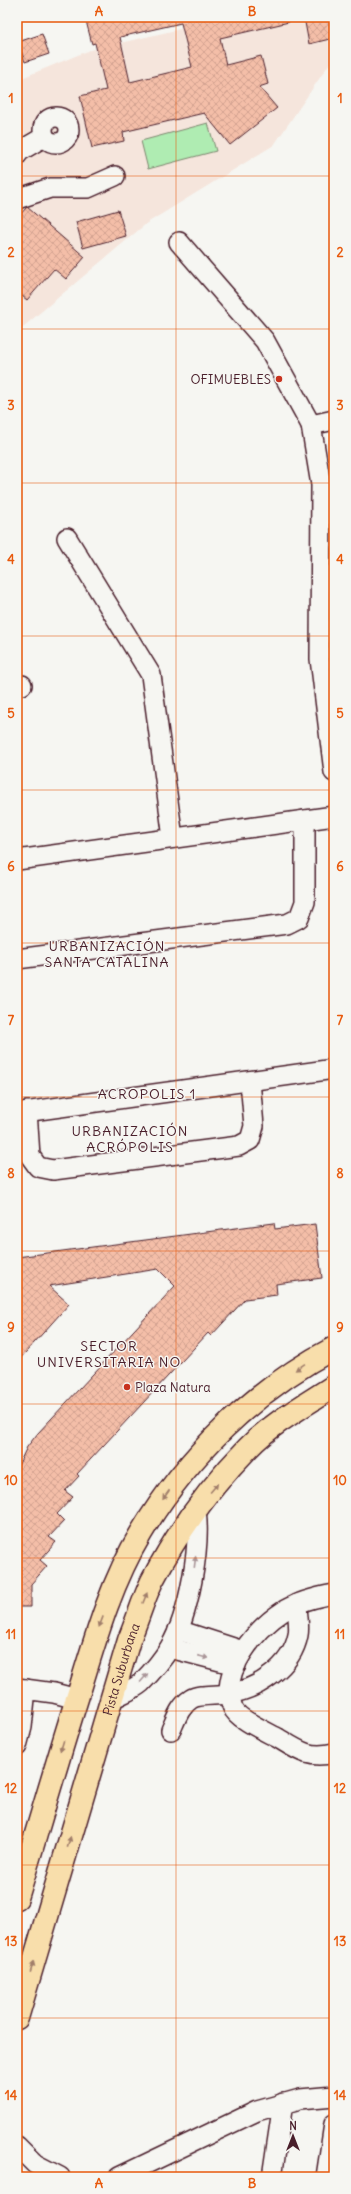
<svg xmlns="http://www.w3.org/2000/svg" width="351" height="2194" viewBox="0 0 351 2194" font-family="Delius,sans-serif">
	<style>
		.built { fill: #f5e5dc }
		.garden { fill: #afecb2; stroke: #7c866e }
		.building { fill: url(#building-cross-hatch); stroke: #4a1f2b; fill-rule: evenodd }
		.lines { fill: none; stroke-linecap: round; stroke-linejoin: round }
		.minor-casing { stroke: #4a1f2b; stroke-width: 22 }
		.major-casing { stroke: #4a1f2b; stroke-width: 25 }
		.minor { stroke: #f6f6f2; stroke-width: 19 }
		.major { stroke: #f8deab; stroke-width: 22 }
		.oneway { fill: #a17e6b }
		.oneway2 { fill: #a99598 }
		.grid { fill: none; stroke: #e8590c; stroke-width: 1; stroke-opacity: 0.55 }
		.poi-dot { fill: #c8321e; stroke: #f6f6f2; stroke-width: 1.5 }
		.labels { text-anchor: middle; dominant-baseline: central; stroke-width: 3; stroke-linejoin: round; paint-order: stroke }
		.poi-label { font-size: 13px; fill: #4a1f2b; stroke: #f6f6f2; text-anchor: end }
		.street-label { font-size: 13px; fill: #4a1f2b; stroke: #f6f6f2 }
		.neighbourhood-label { font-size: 14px; letter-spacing: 1px; fill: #4a1f2b; stroke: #f6f6f2 }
		.neatline { fill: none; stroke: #e8590c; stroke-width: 1.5 }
		.grid-label { font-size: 13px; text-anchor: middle; font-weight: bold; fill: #e8590c }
	</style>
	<defs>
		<pattern id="building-cross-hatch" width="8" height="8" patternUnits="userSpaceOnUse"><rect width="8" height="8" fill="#f4bea8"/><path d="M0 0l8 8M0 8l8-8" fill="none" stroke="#d3a391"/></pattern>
	</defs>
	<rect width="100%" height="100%" fill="#f6f6f2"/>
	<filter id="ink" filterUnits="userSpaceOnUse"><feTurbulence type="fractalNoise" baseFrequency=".025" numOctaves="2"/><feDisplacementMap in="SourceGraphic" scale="8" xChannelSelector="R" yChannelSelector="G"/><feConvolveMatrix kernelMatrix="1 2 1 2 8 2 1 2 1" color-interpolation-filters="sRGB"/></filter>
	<g filter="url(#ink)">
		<polygon class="built" points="232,17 334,17 334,57 274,145 147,223 17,332 17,80 90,50"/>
		<polygon class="garden" points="208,123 216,151 148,169 141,141"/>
		<g class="building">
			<path d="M85,17H288L289,22L220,38L226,65L261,56L268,84L259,87L277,108L230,145L204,113L123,132L124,141L92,148L80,96L106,90L95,43L92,44ZM181,23L192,67L130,82L120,37Z"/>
			<polygon points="304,17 334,17 334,38 309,44"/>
			<polygon points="42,34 49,54 25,62 18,42"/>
			<polygon points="27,207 85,257 66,279 54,269 27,300 17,292 17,218"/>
			<polygon points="118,210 126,236 83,248 76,222"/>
			<polygon points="274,1223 275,1229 315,1224 322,1278 276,1284 277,1295 245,1299 211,1336 208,1333 77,1474 79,1476 65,1491 73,1497 57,1514 64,1521 49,1537 56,1542 40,1560 47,1566 31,1584 31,1607 17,1607 17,1468 27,1447 38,1433 175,1286 158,1269 49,1286 69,1304 17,1362 17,1257"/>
		</g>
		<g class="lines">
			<defs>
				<g id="minor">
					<circle cx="56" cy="130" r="13"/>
					<polyline points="17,155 20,151 44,137"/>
					<polyline points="17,199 50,188 88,188 115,176"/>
					<polyline points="179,242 265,341 311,425 321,485 320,659 334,772"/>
					<polyline points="311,425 334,420"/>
					<polyline points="67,538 151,675 173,838"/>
					<polyline points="17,685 22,685"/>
					<polyline points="17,860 334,816"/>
					<polyline points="17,959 287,924 299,918 305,902 305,820"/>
					<polyline points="27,1111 30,1156 38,1167 53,1170 239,1146 250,1140 254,1126 250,1081"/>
					<polyline points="17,1113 334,1069"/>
					<path d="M334,1594C317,1597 300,1601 285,1610C257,1628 217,1672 233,1708C237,1719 267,1732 278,1738C299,1751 309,1759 334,1753"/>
					<polyline points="178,1630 243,1651"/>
					<polyline points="170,1648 236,1665"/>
					<polyline points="17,1688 54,1693 77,1699"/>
					<path d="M112,1699C121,1694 133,1690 141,1683C151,1673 163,1659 170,1647C189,1615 201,1547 196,1510"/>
					<path d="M171,1730C176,1719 180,1706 191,1699C199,1694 217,1696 227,1694C257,1690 292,1667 298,1635C300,1626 297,1614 297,1604"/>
					<polyline points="17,1746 22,1727 26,1689"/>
					<polyline points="17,2146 35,2164 60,2177"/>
					<polyline points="119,2177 257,2111 300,2099 334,2096"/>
					<polyline points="272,2177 283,2103"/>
					<polyline points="326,2177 334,2124"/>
				</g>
				<g id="major">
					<path d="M17,1898C38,1828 58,1758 80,1689C96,1636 112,1581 141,1533C187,1456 254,1390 334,1348"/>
					<path id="s1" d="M17,2018L129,1640C137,1621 143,1600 152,1581C177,1533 210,1487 248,1448C272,1423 305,1405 334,1386"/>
				</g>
			</defs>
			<use href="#minor" class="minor-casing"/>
			<use href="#major" class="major-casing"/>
			<use href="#minor" class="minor"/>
			<use href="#major" class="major"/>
		</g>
		<defs><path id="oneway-solid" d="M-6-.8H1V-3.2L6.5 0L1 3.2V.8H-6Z"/></defs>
		<g class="oneway">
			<use href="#oneway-solid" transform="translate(300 1367) rotate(146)"/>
			<use href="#oneway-solid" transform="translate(214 1488) rotate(-50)"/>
			<use href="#oneway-solid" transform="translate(166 1495) rotate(125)"/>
			<use href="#oneway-solid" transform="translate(145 1598) rotate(-68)"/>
			<use href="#oneway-solid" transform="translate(101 1622) rotate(111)"/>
			<use href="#oneway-solid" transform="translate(62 1746) rotate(107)"/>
			<use href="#oneway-solid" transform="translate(69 1842) rotate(-74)"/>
			<use href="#oneway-solid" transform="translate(32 1967) rotate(-73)"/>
		</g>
		<g class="oneway2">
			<use href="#oneway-solid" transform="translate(195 1562) rotate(-83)"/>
			<use href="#oneway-solid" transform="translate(203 1657) rotate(15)"/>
			<use href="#oneway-solid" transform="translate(144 1678) rotate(-49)"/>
		</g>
	</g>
	<path class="grid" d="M176,17V2177M17,176H334M17,329H334M17,483H334M17,636H334M17,790H334M17,943H334M17,1097H334M17,1251H334M17,1404H334M17,1558H334M17,1711H334M17,1865H334M17,2018H334"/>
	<g class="poi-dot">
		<circle cx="279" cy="379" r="4"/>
		<circle cx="127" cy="1387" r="4"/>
	</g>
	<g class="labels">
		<g class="poi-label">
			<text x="271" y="379">OFIMUEBLES</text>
			<text x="135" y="1387" text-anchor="start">Plaza Natura</text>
		</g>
		<g class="street-label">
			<text stroke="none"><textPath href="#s1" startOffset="364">Pista Suburbana</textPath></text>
		</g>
		<g class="neighbourhood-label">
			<text x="107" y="946">URBANIZACIÓN<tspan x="107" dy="16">SANTA CATALINA</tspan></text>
			<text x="147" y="1094">ACROPOLIS 1</text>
			<text x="130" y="1131">URBANIZACIÓN<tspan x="130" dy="16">ACRÓPOLIS</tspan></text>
			<text x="109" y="1346">SECTOR<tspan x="109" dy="16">UNIVERSITARIA NO</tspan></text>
		</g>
	</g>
	<rect width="351" height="2194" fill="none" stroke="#f6f6f2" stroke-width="44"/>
	<g transform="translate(293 2136)" stroke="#f6f6f2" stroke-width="3" paint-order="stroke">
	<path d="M0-3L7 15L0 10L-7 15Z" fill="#4a1f2b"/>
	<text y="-6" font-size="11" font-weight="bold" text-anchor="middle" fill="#4a1f2b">N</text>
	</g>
	<rect x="22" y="22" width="307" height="2150" class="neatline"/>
	<g class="grid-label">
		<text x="99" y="16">A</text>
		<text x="252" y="16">B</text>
		<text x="11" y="103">1</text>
		<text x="340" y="103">1</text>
		<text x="11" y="257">2</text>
		<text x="340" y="257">2</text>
		<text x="11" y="410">3</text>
		<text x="340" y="410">3</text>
		<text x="11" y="564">4</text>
		<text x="340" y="564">4</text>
		<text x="11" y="718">5</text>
		<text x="340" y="718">5</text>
		<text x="11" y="871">6</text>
		<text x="340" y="871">6</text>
		<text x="11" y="1025">7</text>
		<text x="340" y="1025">7</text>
		<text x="11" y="1178">8</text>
		<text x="340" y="1178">8</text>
		<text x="11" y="1332">9</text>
		<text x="340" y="1332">9</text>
		<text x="11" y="1485">10</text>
		<text x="340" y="1485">10</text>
		<text x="11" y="1639">11</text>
		<text x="340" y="1639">11</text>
		<text x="11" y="1793">12</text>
		<text x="340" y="1793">12</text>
		<text x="11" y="1946">13</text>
		<text x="340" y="1946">13</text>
		<text x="11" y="2100">14</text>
		<text x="340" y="2100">14</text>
		<text x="99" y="2188">A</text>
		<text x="252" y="2188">B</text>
	</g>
</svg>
